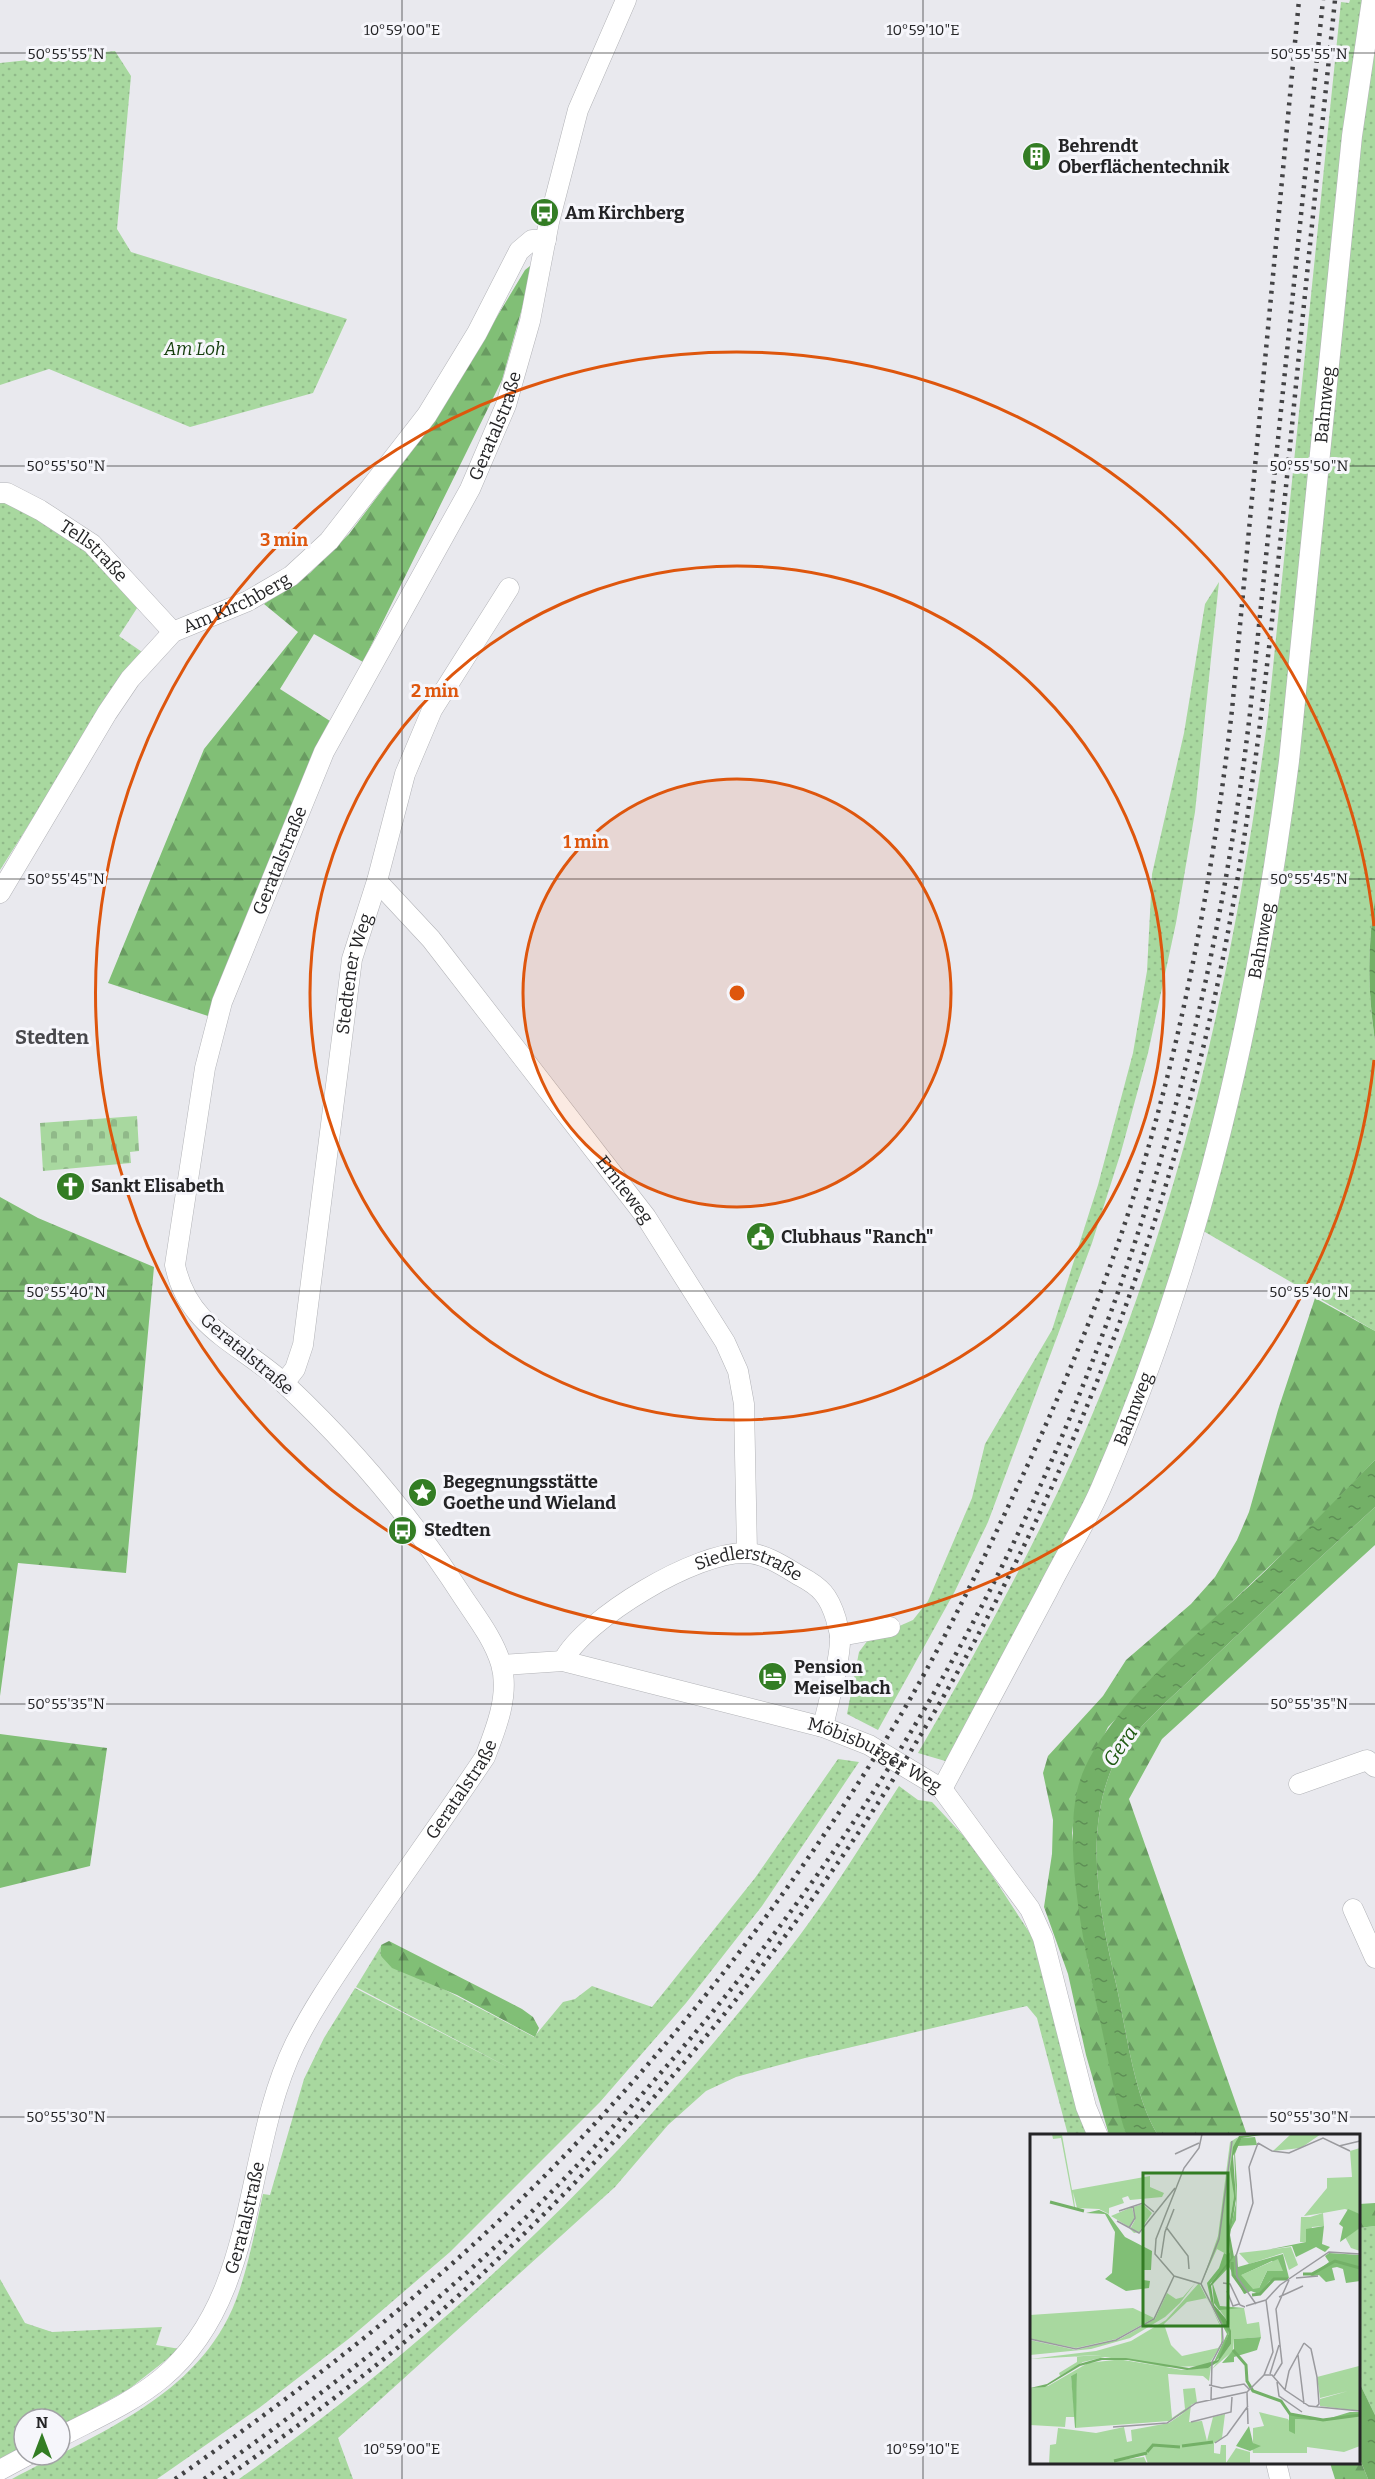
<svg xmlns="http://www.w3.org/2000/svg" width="1375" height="2479" viewBox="0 0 1375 2479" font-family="Bitter,serif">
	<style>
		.green { fill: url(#green-dots) }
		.forest { fill: url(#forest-firs) }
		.cemetery { fill: url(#cemetery-stones) }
		.water { fill: url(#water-ripples) }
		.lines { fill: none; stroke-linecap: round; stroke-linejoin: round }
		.minor-casing { stroke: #b2b3b7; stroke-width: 21 }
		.minor { stroke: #fff; stroke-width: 20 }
		.rail { stroke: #434345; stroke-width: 4.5; stroke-dasharray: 3 6; stroke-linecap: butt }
		.ticks { fill: none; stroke: #242426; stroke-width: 1.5; stroke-opacity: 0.45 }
		.ring { fill: none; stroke: #de560d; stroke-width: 3 }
		.labels { text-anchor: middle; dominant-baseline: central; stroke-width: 6; stroke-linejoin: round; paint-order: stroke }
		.poi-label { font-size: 18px; font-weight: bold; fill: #242426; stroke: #f6f6fb; text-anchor: start }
		.park-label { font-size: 18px; font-style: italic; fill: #123c0a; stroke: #f6f6fb }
		.street-label { font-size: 18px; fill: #242426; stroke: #f6f6fb }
		.neighbourhood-label { font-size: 20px; font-weight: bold; fill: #48484c; stroke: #f6f6fb }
		.water-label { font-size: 20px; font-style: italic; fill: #1e5911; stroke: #f6f6fb }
		.inset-river { fill: none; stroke: #73b067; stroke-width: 3 }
		.inset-road { fill: none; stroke: #9a9a9e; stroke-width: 1.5 }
		.view { fill: #337d24; fill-opacity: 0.15; stroke: #337d24; stroke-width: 3 }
		.inset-edge { fill: none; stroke: #242426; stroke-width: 3 }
		.ticks-label { font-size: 15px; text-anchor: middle; fill: #242426; stroke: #f6f6fb; stroke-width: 6; stroke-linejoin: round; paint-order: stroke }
		.centre { fill: #de560d; stroke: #f6f6fb; stroke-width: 3 }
		.ring-label { font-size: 18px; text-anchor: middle; font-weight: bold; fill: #de560d; stroke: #f6f6fb; stroke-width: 6; stroke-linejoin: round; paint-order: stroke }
	</style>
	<defs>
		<pattern id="green-dots" width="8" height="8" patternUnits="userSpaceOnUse" patternTransform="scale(1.5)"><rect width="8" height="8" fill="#a8d89f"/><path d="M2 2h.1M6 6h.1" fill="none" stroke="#90b989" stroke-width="1.8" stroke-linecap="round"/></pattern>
		<pattern id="forest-firs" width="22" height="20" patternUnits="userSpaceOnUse" patternTransform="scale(1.5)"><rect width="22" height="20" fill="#81bf76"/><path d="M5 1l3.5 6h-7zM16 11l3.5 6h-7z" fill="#699b61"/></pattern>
		<pattern id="cemetery-stones" width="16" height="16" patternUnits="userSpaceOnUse" patternTransform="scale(1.5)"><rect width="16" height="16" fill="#a8d89f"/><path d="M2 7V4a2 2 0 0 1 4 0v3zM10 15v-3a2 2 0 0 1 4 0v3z" fill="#90b989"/></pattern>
		<pattern id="water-ripples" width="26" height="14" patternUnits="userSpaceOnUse" patternTransform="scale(1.5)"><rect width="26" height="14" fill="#73b067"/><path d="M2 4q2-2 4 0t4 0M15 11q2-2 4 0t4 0" fill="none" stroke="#5e8f55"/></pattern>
	</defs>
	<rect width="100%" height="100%" fill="#e9e9ee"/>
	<g class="green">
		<path d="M1350,0H1375V900C1367,946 1368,994 1375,1040V1331L1193,1225L1097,1488L952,1763L918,1753C974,1657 1027,1560 1073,1459C1179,1222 1234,972 1268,716L1341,2L1349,3Z"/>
		<polygon points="115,51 131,76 117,229 131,252 347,319 313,393 190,427 49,369 0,385 0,63"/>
		<path d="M0,500C57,517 99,564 139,605L119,636L142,652L131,664L0,870Z"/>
		<polygon points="1219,582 1195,812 1176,923 1148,1053 1121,1152 1092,1243 988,1522 955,1591 878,1730 847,1714 859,1652 868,1640 913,1620 928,1601 972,1498 985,1444 1052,1330 1098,1185 1133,1053 1147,971 1152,874 1184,733 1205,604"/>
		<path d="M838,1759L859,1762L762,1906L686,2003L600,2102L450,2252L351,2337L259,2408L157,2479H12C95,2434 199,2397 236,2300C249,2265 255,2230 263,2194L270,2195L304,2079L324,2038L355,1988L521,2074L356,1987L381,1946V1956L534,2037L563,2002L575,1999L592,1986L652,2007L755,1878Z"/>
		<path d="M899,1786L918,1800L932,1802L973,1846L1035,1941L1087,2135H1068L1037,2018L1027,2006L805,2058L736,2077L706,2091L668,2125L615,2187L338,2438L353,2479H239C454,2328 641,2144 800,1935C836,1887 867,1836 899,1786Z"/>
		<polygon points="1375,2226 1375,2415 1359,2382 1359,2228"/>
		<polygon points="0,2279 25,2323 52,2332 162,2327 156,2345 180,2349 129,2389 60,2427 60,2419 24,2419 24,2446 0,2459"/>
	</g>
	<g class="forest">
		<polygon points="535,262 502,380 363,662 314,634 280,689 330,721 318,746 208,1016 108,983 204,749 298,632 264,604 310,573 349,534 433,423 525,270"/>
		<polygon points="0,1197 38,1218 154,1267 126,1573 18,1563 0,1696"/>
		<polygon points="1315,1298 1375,1331 1375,1460 1313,1525 1203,1629 1108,1727 1078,1790 1072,1833 1088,1963 1126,2135 1109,2135 1086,2055 1068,1974 1044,1907 1052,1854 1053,1820 1043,1773 1048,1756 1103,1696 1126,1660 1191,1604 1215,1577 1237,1540 1249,1512 1278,1410"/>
		<path d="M1375,1507V1545L1162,1739L1129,1799L1247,2135H1158C1135,2100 1126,2030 1117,1988C1101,1919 1083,1836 1112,1768C1126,1736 1168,1701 1193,1677C1253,1620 1314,1563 1375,1507Z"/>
		<polygon points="0,1734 107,1748 90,1866 0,1888"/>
		<polygon points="389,1941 522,2009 533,2017 539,2028 535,2037 457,1995 392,1968 381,1956 381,1945"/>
		<polygon points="1375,2203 1375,2226 1359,2228 1359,2204"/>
		<polygon points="1359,2457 1368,2479 1335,2479 1330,2463 1358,2462"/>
	</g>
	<polygon class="cemetery" points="137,1116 139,1151 130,1152 131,1163 43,1171 40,1123"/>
	<g class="water">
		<path d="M1375,900V1040C1368,994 1367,946 1375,900Z"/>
		<path d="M1375,1460V1507C1314,1563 1253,1620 1193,1677C1168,1701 1126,1736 1112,1768C1083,1836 1101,1919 1117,1988C1126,2030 1135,2100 1158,2135H1126C1115,2100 1109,2062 1101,2025C1087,1959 1063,1856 1077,1791C1094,1717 1205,1628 1260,1576C1299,1538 1337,1499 1375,1460Z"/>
		<polygon points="1359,2382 1375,2415 1375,2479 1368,2479 1359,2457"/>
	</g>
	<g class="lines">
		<defs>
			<g id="minor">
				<path id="s1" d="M0,493H7L40,510L92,544L173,632"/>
				<path id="s2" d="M377,881L431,939L646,1217L725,1342L738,1371L744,1404L747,1552"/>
				<path id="s3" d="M0,893L107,713L130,679L173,632L248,601L291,576L329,541L427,415L477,333L519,251L532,240H546"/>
				<path id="s4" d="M284,1383L295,1369L303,1345L352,959L377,881L405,774L432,710L509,588"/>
				<polyline points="840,1636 890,1627"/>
				<path id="s5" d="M563,1661C585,1618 697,1551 746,1553C764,1553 785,1567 800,1576C821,1587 829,1596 836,1619C837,1625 840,1631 840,1637C841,1659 828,1703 823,1727"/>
				<path id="s6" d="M502,1665L563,1661L823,1727L869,1745L942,1789L1030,1909L1043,1938L1086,2107L1098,2136"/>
				<polyline points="1299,1784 1367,1760 1375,1767"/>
				<path id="s7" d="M942,1789C977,1723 1012,1657 1048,1590C1065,1556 1086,1523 1101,1488C1202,1257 1257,1010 1289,761L1352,136L1372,0"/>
				<polyline points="1353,1909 1375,1958"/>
				<path id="s8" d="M60,2437C94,2419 132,2403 162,2378C260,2296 242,2152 295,2044C313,2008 335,1976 357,1943C399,1880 443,1820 485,1757C496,1729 510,1694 501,1664C494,1640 477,1618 463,1597C413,1519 353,1448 286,1385C242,1344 188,1329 175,1265L205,1068L222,1002L324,752L470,489L506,405L530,321L549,222L578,110L626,0"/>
				<polyline points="1276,2462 1280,2479"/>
				<polyline points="0,2470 28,2455"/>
			</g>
		</defs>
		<use href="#minor" class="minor-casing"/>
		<use href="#minor" class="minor"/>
		<g class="rail">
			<path d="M175,2479C272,2411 365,2341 454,2262C623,2111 769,1929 888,1736C933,1663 971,1586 1007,1509C1056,1406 1101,1301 1135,1192C1184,1035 1213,874 1232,710L1299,0"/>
			<path d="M204,2479C294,2415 381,2349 464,2275C541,2207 611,2131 678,2053C1009,1668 1191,1215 1250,713L1323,0"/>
			<path d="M224,2479C313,2416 400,2350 480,2276C867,1914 1129,1454 1228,932C1257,779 1272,622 1288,467C1303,311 1319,156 1335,0"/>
		</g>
	</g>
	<path class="ticks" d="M402,0V2479M923,0V2479M0,53H1375M0,466H1375M0,879H1375M0,1291H1375M0,1704H1375M0,2117H1375"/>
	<circle cx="737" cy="993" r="214" fill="#de560d" fill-opacity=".12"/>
	<g class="ring">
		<circle cx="737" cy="993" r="214"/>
		<circle cx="737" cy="993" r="427"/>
		<path d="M1374 1060A641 641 0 1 1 1374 926"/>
	</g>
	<defs>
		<symbol id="building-disc" viewBox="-11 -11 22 22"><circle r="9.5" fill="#337d24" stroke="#f6f6fb"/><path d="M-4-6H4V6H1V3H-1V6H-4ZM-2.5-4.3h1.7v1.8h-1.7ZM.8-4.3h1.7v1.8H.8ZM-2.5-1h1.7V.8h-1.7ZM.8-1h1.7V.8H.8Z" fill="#fff"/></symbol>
		<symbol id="bus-disc" viewBox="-11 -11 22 22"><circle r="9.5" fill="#337d24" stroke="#f6f6fb"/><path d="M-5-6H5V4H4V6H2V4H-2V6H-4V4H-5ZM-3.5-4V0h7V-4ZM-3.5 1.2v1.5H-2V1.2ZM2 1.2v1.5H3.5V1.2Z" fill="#fff"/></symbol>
		<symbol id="church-disc" viewBox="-11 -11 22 22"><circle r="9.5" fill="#337d24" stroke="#f6f6fb"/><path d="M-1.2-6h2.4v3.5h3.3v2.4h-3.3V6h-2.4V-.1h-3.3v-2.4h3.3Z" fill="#fff"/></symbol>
		<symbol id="civic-disc" viewBox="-11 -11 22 22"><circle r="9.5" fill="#337d24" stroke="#f6f6fb"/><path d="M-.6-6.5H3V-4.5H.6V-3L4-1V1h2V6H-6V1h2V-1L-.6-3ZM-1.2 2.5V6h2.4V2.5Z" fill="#fff"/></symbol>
		<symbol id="sight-disc" viewBox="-11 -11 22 22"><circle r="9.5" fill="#337d24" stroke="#f6f6fb"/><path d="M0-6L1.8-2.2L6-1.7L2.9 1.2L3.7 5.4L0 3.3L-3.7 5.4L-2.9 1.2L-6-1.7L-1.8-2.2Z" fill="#fff"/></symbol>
		<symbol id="hotel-disc" viewBox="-11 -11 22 22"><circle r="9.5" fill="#337d24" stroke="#f6f6fb"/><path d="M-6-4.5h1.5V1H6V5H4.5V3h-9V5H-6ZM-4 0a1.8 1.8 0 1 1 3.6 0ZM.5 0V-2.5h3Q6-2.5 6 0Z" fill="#fff"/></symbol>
	</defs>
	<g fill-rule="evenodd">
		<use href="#building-disc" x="1020" y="140" width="33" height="33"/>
		<use href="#bus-disc" x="528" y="196" width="33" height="33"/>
		<use href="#church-disc" x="54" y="1170" width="33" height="33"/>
		<use href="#civic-disc" x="744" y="1220" width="33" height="33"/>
		<use href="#sight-disc" x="406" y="1476" width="33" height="33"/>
		<use href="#bus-disc" x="386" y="1514" width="33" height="33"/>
		<use href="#hotel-disc" x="756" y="1660" width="33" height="33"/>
	</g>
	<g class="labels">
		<g class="poi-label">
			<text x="1058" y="146">Behrendt<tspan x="1058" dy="21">Oberflächentechnik</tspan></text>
			<text x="565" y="213">Am Kirchberg</text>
			<text x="91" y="1186">Sankt Elisabeth</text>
			<text x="781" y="1237">Clubhaus "Ranch"</text>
			<text x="443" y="1482">Begegnungsstätte<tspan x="443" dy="21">Goethe und Wieland</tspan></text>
			<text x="424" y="1530">Stedten</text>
			<text x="794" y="1667">Pension<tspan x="794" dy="21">Meiselbach</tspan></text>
		</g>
		<g class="park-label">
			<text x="195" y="349">Am Loh</text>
		</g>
		<g class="street-label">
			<text stroke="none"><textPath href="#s7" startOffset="1452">Bahnweg</textPath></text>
			<text stroke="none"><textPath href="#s8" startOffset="2352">Geratalstraße</textPath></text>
			<text stroke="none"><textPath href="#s1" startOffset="112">Tellstraße</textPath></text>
			<text stroke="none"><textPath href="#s3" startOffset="384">Am Kirchberg</textPath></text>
			<text stroke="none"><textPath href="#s8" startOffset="1866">Geratalstraße</textPath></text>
			<text stroke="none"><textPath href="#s7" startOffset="912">Bahnweg</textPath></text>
			<text stroke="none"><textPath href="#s4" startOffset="418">Stedtener Weg</textPath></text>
			<text stroke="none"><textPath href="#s2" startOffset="396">Ernteweg</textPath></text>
			<text transform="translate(247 1354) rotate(40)">Geratalstraße</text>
			<text stroke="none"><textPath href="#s7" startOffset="426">Bahnweg</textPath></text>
			<text stroke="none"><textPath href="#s5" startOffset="222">Siedlerstraße</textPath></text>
			<text stroke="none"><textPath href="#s6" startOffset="388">Möbisburger Weg</textPath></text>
			<text stroke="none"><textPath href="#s8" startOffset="788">Geratalstraße</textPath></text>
			<text stroke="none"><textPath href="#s8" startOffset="302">Geratalstraße</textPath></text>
		</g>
		<g class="neighbourhood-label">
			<text x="52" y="1037">Stedten</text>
		</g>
		<g class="water-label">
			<text transform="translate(1120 1746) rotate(-55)">Gera</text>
		</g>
	</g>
	<g transform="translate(1030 2134)">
		<rect width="330" height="330" fill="#e9e9ee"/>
		<path d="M22,0L32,1L42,56L120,42V53L134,59L132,63L100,66L98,62L92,64L94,69L79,74V80L69,75L47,74L43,58L45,73H44L31,4L23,5ZM261,0H291L271,14L243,17ZM208,3L201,28L204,62L198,98L201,116L198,121L187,115L172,148L188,102L200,8ZM330,14V80L315,75L293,79L294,92L282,93L277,108H270L271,83H280L293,79L274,82L297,54V44L322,43L320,17ZM113,70L122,79L109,98L104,99L100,95L105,86L103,73ZM102,73L105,85L99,93L81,82ZM330,94V117L321,114L315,103ZM261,113L268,131L259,136L253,119L219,130L209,119ZM166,148L150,169L135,183L100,204L61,215L0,221V206L46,216L90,205L125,185L137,159L146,165L153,163ZM169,149L192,194V209L178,232L136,233L75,223L53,228L30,242L29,239L47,228V222L72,221L0,225L66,217L101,207L136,186ZM177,164L191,194V210L188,214L152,222L141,211L134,190L157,168ZM103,174L124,184L86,205L46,214L0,205V181ZM214,174L217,190L229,188L231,203L204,205L203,217L182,235L201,210L199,189L189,175ZM93,225L152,236L181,233L179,247L173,242L138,240L142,284L155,275L153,255L165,254L167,268L161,271L159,288L172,287L177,307L183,283L195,280L192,304L184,309V319L190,320L191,311H196V329L206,314L220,318V330H118L115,321L90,326L114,323L117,330H19L20,311L26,310L28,294L66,299L94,293L97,308L102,307L101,296L139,289L155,278L139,287L45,294L47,240L41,242L45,283H36L35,293L0,291V254L18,252L58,229ZM329,232L330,277L290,272V265L318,257L290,264L287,243ZM229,278L258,285L265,297V285L294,287L330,282V312L314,318L277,313V319H223L222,313L227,314L223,309V294L234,292Z" fill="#a8d89f" fill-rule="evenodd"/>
		<path d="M225,3L227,11L208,12L205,20L207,51L206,86L200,97L206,69L204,16L212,4ZM318,75L330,80V94L310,108L313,93L309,90ZM69,76L78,80L95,103L122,117L121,136H114L113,146L120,147L119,154L96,157L75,145L82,139L85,98L75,80L56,79ZM294,92L292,110L300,113L295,118L286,113L266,123L262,112L236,116L276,108V95ZM201,116V126L180,150L183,172L195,188L199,199L191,222L183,230L197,200L182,172L177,149L189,134L194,119L198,121ZM207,119L208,133L253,120L259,144L240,147L229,160L221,157L214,160L199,133L183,150L190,172L214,174L189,176L184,169L182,148ZM242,127L252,137H237L229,154H223L212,141ZM299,119L330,121V147L316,149L313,135L307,133L302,134L305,146L296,148L289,141L279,143L299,128L295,122ZM231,203L227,216L204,223V228L192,229L204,215V205ZM47,239L46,293L45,294L41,242ZM320,278H330V282L294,287L265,285V300L259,297V279L294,286ZM219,292L223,309L231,312L220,317L206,312Z" fill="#81bf76" fill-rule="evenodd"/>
		<path d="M248,125L253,137H237L229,154L223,155L211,141Z" fill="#a8d89f"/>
		<path d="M237,0L212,4L203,22L206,65L200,101L204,123L181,152L184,171L196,185L201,197V210L188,228L178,234L157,236L98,226H72L50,232L15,253L0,254L17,250L49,230L70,224H96L159,234L188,226L199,199L183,172L179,152L201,124L198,98L204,62L200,35L203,13L209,2Z" fill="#73b067"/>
		<path class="inset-river" d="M20,68L54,77M202,128L203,141L216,159M273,140H282L305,127L330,134M222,161L230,160L244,145H258M203,216L216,231L217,247L223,257L251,267L260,280L293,286L330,281M152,312L183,308M117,318L123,311L150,313M84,327L117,319"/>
		<path class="inset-road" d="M228,9L242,17L259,19L293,4L320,17M309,12L330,7M145,20L169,9M89,77L113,69L124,78M87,87L109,99L145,54M136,93L158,122L159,135M99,94L105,84L103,72M131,124L135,98L144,75M144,142L125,120L126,105L154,34L169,14L172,0M144,142L171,150L192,191L193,207L182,228L181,266M266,144L288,142M193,149L200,150L210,171L215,173M171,150L189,105L202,7M197,157L203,172L209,170M249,163L273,152M236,166L250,151L299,118L330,120M226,170L207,143L206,122L223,69L219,33L228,9M216,172L236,166M0,205L46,215L86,206L124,185L144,142M274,209L281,215L287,243L289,270L286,273M268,221L274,270M240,240L249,211M234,241H242L255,256L279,272L330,277M244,242L252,229L246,175L259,146M247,248L249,262L272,278M179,251L192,254L214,250L219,255M255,256L259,237L274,209M161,288L201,278L202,263M218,290L217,258L234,241L243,218L236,166M83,293L137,289L166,269L217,258M185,309L197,301L218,272"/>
		<path class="view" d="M113,39H198V192H113Z"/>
		<rect width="330" height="330" class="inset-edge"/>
	</g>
	<g class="ticks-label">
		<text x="402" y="35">10°59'00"E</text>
		<text x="923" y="35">10°59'10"E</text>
		<text x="66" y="59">50°55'55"N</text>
		<text x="1309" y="59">50°55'55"N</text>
		<text x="66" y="471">50°55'50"N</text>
		<text x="1309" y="471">50°55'50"N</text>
		<text x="66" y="884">50°55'45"N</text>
		<text x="1309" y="884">50°55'45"N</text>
		<text x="66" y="1297">50°55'40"N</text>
		<text x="1309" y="1297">50°55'40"N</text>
		<text x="66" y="1709">50°55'35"N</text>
		<text x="1309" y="1709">50°55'35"N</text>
		<text x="66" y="2122">50°55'30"N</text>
		<text x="1309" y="2122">50°55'30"N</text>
		<text x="402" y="2454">10°59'00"E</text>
		<text x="923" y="2454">10°59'10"E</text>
	</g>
	<circle cx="737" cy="993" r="9" class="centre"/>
	<g class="ring-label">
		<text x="284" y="546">3 min</text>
		<text x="435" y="697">2 min</text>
		<text x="586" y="848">1 min</text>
	</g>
	<g transform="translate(42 2437)"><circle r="28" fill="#f6f6fb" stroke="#a2a2a6" stroke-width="1.5"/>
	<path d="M0-4.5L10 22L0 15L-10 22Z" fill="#337d24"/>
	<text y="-9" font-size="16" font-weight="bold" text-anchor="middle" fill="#242426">N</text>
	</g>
</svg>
